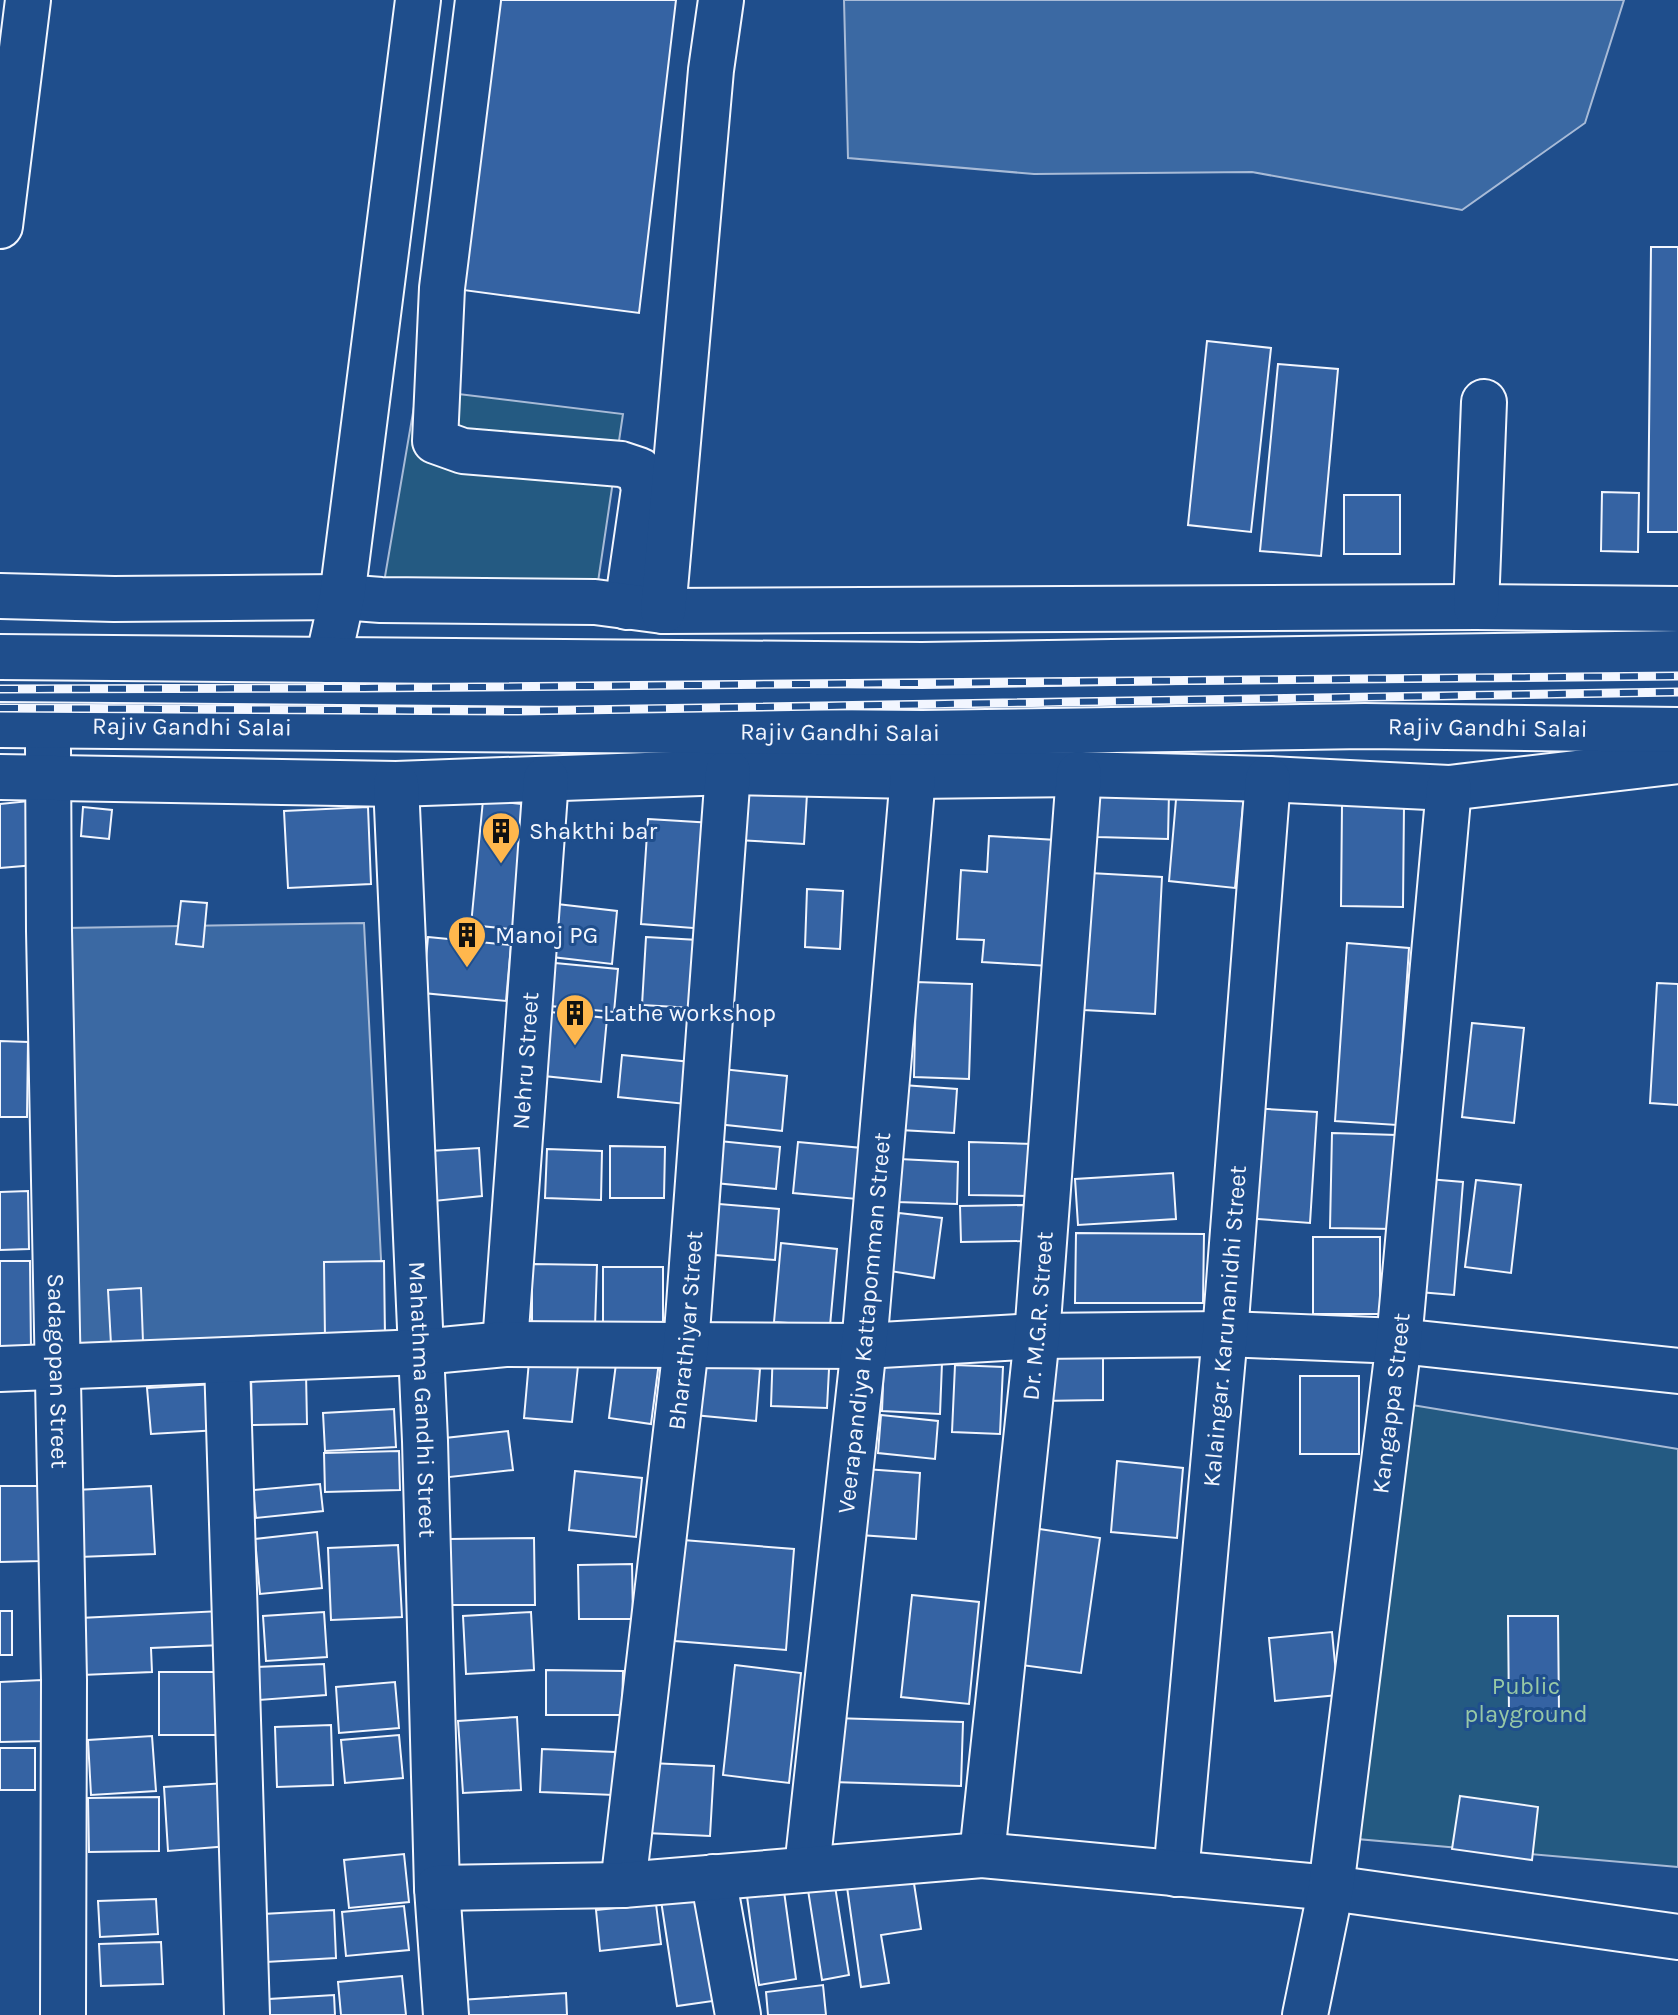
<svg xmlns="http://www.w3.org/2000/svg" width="1678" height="2015" viewBox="0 0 1678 2015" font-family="Karla,sans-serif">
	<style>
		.green { fill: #245a82; stroke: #a8bbd7; stroke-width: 2 }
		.water { fill: #3b69a3; stroke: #a8bbd7; stroke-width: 2 }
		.building { fill: #3563a3; stroke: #f2f6ff; stroke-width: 2 }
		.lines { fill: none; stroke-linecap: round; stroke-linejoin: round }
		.minor-casing { stroke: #f2f6ff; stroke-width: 48 }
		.major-casing { stroke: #f2f6ff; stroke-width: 48 }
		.minor { stroke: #1f4e8c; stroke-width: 44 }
		.major { stroke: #1f4e8c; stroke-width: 44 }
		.rail-casing { stroke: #f2f6ff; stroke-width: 9 }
		.rail { stroke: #1f4e8c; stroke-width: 6; stroke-dasharray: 18; stroke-linecap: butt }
		.labels { text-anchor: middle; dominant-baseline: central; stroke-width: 6; stroke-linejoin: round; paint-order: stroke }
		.street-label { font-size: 24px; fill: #f2f6ff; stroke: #1f4e8c }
		.poi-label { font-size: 24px; fill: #f2f6ff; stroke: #1f4e8c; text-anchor: start }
		.park-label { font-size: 24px; fill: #97c8a6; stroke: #1f4e8c }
	</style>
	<rect width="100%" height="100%" fill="#1f4e8c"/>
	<g class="green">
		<polygon points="417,389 623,414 595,602 381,600"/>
		<polygon points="1406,1404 1678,1449 1678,1867 1357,1839"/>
	</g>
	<g class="water">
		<polygon points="844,0 1624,0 1585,123 1462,210 1252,172 1034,174 848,158"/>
		<polygon points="364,923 385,1338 68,1345 65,928"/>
	</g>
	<g class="building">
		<polygon points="497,0 676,0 639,313 463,290"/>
		<polygon points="1651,247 1678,247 1678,532 1648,532"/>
		<polygon points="1207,341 1271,348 1251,532 1188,525"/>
		<polygon points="1278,364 1338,369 1321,556 1260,551"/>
		<polygon points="1602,492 1639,493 1638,552 1601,551"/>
		<rect x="1344" y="495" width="56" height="59"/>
		<polygon points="1177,788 1244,794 1235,888 1169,881"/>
		<polygon points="740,789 807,794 804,844 737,840"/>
		<polygon points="1099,790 1169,792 1168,839 1097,837"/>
		<polygon points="483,800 531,805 519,930 471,925"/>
		<polygon points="29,801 35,865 0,868 0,804"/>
		<polygon points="1342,805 1404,805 1403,907 1341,906"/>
		<polygon points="83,807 112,810 109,839 81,836"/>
		<polygon points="368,807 371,884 288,888 284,811"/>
		<polygon points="648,819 713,823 706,929 641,924"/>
		<polygon points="989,836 1056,840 1049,966 982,962 984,940 957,939 961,870 987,872"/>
		<polygon points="1090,873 1162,877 1155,1014 1084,1010"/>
		<polygon points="807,889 843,891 840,949 805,947"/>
		<polygon points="181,901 207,903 203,947 176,944"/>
		<polygon points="557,904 617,911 612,964 552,957"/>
		<polygon points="428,937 511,945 506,1001 423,993"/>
		<polygon points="646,937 698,940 694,1008 642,1005"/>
		<polygon points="1347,943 1409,948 1397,1125 1335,1121"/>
		<polygon points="555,963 618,969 614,1012 550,1006"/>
		<polygon points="916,982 972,984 969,1079 914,1077"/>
		<polygon points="1657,983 1678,984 1678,1105 1650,1103"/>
		<polygon points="550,1012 607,1018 601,1082 544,1076"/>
		<polygon points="1472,1023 1524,1028 1514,1123 1462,1117"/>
		<polygon points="0,1041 28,1042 27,1117 0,1117"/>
		<polygon points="622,1055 691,1062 686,1104 618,1097"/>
		<polygon points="722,1069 787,1076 782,1131 717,1124"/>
		<polygon points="903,1085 957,1089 954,1133 900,1130"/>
		<polygon points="1251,1108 1317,1112 1310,1223 1244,1218"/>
		<polygon points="1332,1133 1397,1135 1396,1229 1330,1228"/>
		<polygon points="719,1141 780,1147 776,1189 715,1183"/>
		<polygon points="798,1142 862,1148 857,1199 793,1193"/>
		<polygon points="969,1142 1034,1144 1032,1196 969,1195"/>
		<polygon points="610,1146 665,1147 664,1198 610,1198"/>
		<polygon points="479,1148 482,1196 434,1201 430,1151"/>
		<polygon points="547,1149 602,1151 601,1200 545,1198"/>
		<polygon points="899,1159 958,1162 957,1204 897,1202"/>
		<polygon points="1173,1173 1176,1219 1078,1225 1075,1179"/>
		<polygon points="1428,1179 1463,1182 1454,1295 1419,1292"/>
		<polygon points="1476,1180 1521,1185 1511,1273 1465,1267"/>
		<polygon points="28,1191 29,1249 0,1250 0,1192"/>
		<polygon points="707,1203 779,1209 775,1260 703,1254"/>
		<polygon points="1024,1205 1025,1241 961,1242 960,1206"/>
		<polygon points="899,1213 942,1218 934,1278 890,1271"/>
		<polygon points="1076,1233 1204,1234 1203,1303 1075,1303"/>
		<rect x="1313" y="1237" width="67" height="77"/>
		<polygon points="781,1243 837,1249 830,1326 774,1322"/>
		<polygon points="0,1261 30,1261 31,1349 0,1349"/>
		<polygon points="384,1261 385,1338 325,1338 324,1262"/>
		<polygon points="532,1264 597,1265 595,1327 532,1326"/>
		<polygon points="603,1267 663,1267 663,1326 603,1327"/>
		<polygon points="141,1288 143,1342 111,1344 108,1290"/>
		<polygon points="773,1347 830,1350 827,1408 771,1406"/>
		<polygon points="1040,1352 1103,1353 1103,1400 1040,1401"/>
		<polygon points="617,1356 659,1362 651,1424 609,1418"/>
		<polygon points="529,1361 578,1366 572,1422 524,1418"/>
		<polygon points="884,1361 942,1363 940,1414 882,1411"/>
		<polygon points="698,1362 760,1369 756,1421 694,1415"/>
		<polygon points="955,1365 1003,1367 1000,1434 952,1432"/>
		<polygon points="306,1372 307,1424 252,1425 251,1374"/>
		<rect x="1300" y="1376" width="59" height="78"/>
		<polygon points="216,1384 219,1430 151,1434 147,1388"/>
		<polygon points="394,1409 396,1447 325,1451 323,1413"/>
		<polygon points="881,1415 938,1421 935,1459 878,1453"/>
		<polygon points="508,1431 513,1470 441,1478 436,1439"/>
		<polygon points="399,1451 400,1490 325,1492 324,1453"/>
		<polygon points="1117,1461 1183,1468 1177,1538 1111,1532"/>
		<polygon points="865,1469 920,1473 916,1539 860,1535"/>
		<polygon points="575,1471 642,1478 636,1537 569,1530"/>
		<polygon points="320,1484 323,1511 256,1518 253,1490"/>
		<polygon points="0,1486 39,1486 41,1561 0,1562"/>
		<polygon points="151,1486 155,1554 79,1557 76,1490"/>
		<polygon points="1026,1527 1100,1538 1081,1673 1007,1663"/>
		<polygon points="317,1532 322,1588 260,1594 255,1539"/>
		<polygon points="534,1538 535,1605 450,1605 449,1539"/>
		<polygon points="683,1540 794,1549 786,1650 675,1641"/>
		<polygon points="398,1545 402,1617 331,1620 328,1548"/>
		<polygon points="632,1564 633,1619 579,1619 578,1565"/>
		<polygon points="912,1595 979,1602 969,1704 901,1697"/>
		<rect x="0" y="1611" width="12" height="44"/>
		<polygon points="221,1611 223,1645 151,1648 152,1672 82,1675 80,1618"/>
		<polygon points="324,1612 327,1657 266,1661 263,1616"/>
		<polygon points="531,1612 534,1670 466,1674 463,1616"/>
		<polygon points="1508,1616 1558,1616 1559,1713 1509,1713"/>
		<polygon points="1332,1632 1338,1695 1275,1701 1269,1638"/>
		<polygon points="324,1664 326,1695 259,1700 257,1667"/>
		<polygon points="735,1665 801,1673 789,1783 723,1775"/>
		<polygon points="546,1670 623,1671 622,1715 546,1715"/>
		<polygon points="159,1672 225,1672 226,1735 159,1735"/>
		<polygon points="42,1680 45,1741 0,1742 0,1682"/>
		<polygon points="395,1682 399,1728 339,1733 336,1687"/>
		<polygon points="517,1717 521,1790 463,1793 458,1721"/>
		<polygon points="833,1718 963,1722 961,1786 832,1782"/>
		<polygon points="331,1725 333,1785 277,1787 275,1727"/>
		<polygon points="399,1735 403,1778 345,1783 341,1740"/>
		<polygon points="152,1736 156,1791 91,1795 88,1740"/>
		<rect x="0" y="1748" width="35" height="42"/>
		<polygon points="542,1749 615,1752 614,1795 540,1792"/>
		<polygon points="650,1763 714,1766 710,1836 646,1833"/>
		<polygon points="226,1783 229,1846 168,1851 164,1787"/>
		<polygon points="1460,1796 1538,1807 1532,1860 1452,1849"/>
		<polygon points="159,1797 159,1851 89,1852 88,1798"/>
		<polygon points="404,1854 409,1902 349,1908 344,1860"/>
		<polygon points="913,1877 921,1929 881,1935 889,1983 861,1987 847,1887"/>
		<polygon points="783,1884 796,1979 759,1985 746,1889"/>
		<polygon points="835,1886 849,1975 822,1980 808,1890"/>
		<polygon points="705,1888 720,2000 677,2006 660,1894"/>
		<polygon points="156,1899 158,1934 100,1937 98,1901"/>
		<polygon points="656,1904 661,1944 600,1951 596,1910"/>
		<polygon points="404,1906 409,1950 346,1956 342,1912"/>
		<polygon points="334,1910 336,1958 266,1962 263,1914"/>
		<polygon points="161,1942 163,1984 101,1986 99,1944"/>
		<polygon points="402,1976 406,2015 341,2015 338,1982"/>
		<polygon points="823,1985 826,2015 768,2015 766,1992"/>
		<polygon points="566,1993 567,2015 461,2015 460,2000"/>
		<polygon points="334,1995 335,2015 270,2015 269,1999"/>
	</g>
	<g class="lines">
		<defs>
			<g id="minor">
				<polyline points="478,0 442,288 435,441 463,451 621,464 639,470 644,489 627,607"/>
				<polyline points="0,226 28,0"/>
				<polyline points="0,596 114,599 342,597 381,600 595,602 663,611 1476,607 1678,609"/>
				<polyline points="1476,607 1484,402"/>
				<polyline points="663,611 711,70 721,0"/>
				<polyline points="328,660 342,597 418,0"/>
				<path id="s1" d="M48,747L49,931L64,1680L63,2015"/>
				<polyline points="0,777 396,784 728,772 913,776 1079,774 1268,779 1449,788 1678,761"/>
				<path id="s2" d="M396,784L425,1441L437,1888L446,2015"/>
				<path id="s3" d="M505,1344L546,779"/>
				<polyline points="227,1360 247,2015"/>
				<polyline points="0,1369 421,1352 505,1344 864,1346 1037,1336 1225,1334 1399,1341 1678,1371"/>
				<path id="s4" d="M982,1855L1037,1336L1079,774"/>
				<path id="s5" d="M807,1868L864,1346L913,776V748"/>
				<path id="s6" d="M1176,1874L1225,1334L1268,779"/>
				<polyline points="713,1877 738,2015"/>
				<path id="s7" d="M623,1885L686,1346L728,772"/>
				<polyline points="437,1888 623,1885 982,1855 1331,1888 1678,1937"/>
				<path id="s8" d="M1305,2015L1331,1888L1399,1341L1449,788"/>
			</g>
			<g id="major">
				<polyline points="0,657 922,665 1678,653"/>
				<path id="s9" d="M0,725L923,733L1365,726L1678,730"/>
			</g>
		</defs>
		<use href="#minor" class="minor-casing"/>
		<use href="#major" class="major-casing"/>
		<use href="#minor" class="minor"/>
		<use href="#major" class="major"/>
		<defs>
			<g id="rail">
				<polyline points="0,689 364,688 1678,676"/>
				<polyline points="0,708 517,711 1678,692"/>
			</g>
		</defs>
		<use href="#rail" class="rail-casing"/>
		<use href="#rail" class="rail"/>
	</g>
	<defs>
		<symbol id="building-pin" viewBox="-11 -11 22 30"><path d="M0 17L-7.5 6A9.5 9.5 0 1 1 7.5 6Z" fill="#ffb74d" stroke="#1f4e8c"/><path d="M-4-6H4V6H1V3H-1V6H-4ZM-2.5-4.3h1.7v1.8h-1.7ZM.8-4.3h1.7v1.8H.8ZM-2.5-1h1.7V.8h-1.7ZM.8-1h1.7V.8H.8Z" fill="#111"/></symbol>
	</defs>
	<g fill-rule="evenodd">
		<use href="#building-pin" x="479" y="809" width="44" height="60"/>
		<use href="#building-pin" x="445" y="913" width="44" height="60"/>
		<use href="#building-pin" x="553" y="991" width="44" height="60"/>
	</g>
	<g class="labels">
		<g class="street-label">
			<text stroke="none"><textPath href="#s9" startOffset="192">Rajiv Gandhi Salai</textPath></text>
			<text stroke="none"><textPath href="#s9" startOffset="1488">Rajiv Gandhi Salai</textPath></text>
			<text stroke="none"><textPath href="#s9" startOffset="840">Rajiv Gandhi Salai</textPath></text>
			<text stroke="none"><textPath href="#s3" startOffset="284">Nehru Street</textPath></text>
			<text stroke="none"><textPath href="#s4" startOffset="542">Dr. M.G.R. Street</textPath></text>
			<text stroke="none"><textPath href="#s5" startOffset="548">Veerapandiya Kattapomman Street</textPath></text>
			<text stroke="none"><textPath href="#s6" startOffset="550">Kalaingar. Karunanidhi Street</textPath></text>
			<text stroke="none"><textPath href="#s7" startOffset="558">Bharathiyar Street</textPath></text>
			<text stroke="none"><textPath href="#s1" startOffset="624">Sadagopan Street</textPath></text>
			<text stroke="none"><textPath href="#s2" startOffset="616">Mahathma Gandhi Street</textPath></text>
			<text stroke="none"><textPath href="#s8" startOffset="618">Kangappa Street</textPath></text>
		</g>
		<g class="poi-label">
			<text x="529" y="831">Shakthi bar</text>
			<text x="495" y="935">Manoj PG</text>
			<text x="603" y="1013">Lathe workshop</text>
		</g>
		<g class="park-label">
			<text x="1526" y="1686">Public<tspan x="1526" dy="28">playground</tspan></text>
		</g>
	</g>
</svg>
